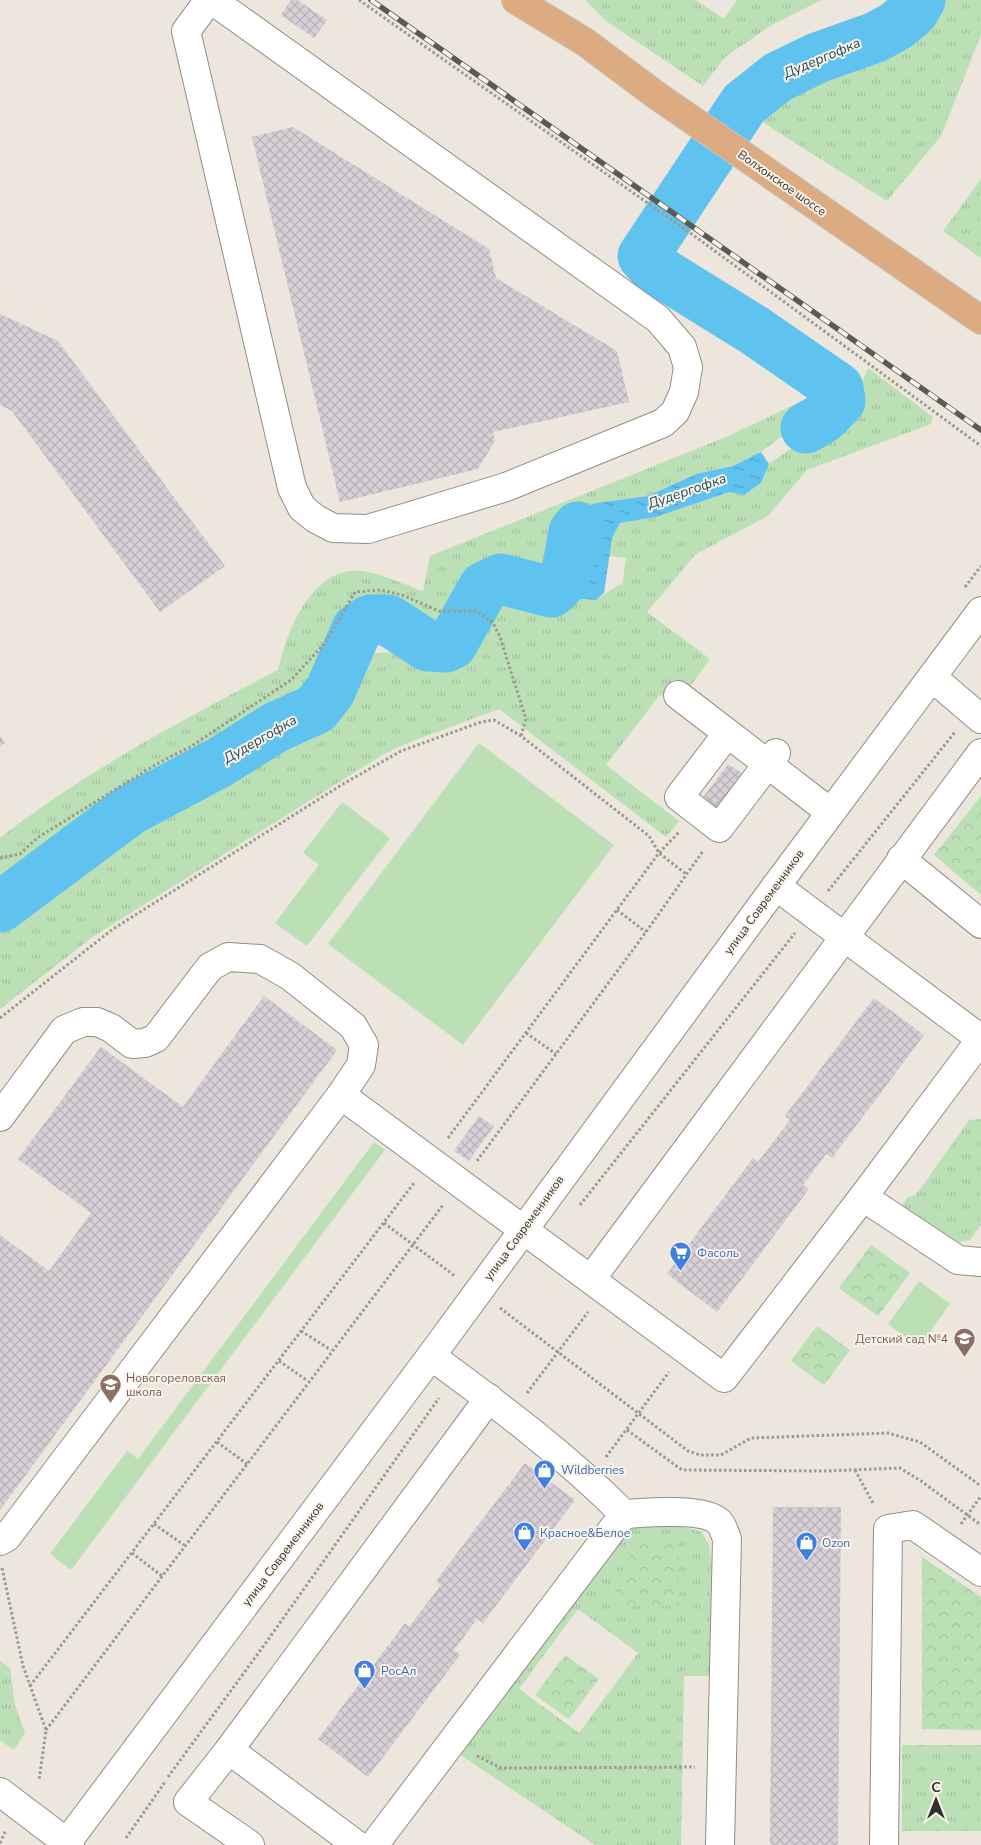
<svg xmlns="http://www.w3.org/2000/svg" width="981" height="1845" viewBox="0 0 981 1845" font-family="'Nunito Sans',sans-serif">
	<style>
		.grass { fill: url(#grass-tufts); fill-rule: evenodd }
		.park { fill: url(#park-crowns) }
		.pitch { fill: #bbe0b6 }
		.water { fill: url(#water-ripples) }
		.lines { fill: none; stroke-linecap: round; stroke-linejoin: round }
		.stream { stroke: #60c3ef; stroke-width: 9 }
		.river { stroke: #60c3ef; stroke-width: 51 }
		.building { fill: url(#building-cross-hatch) }
		.minor-casing { stroke: #938d84; stroke-width: 30 }
		.major-casing { stroke: #c6c6c4; stroke-width: 30 }
		.path { stroke: #9d9991; stroke-width: 3; stroke-dasharray: 2.5 2.5; stroke-linecap: butt }
		.minor { stroke: #fff; stroke-width: 28 }
		.major { stroke: #ddab82; stroke-width: 28 }
		.rail-casing { stroke: #5d5a54; stroke-width: 5.5 }
		.rail { stroke: #f9f3e9; stroke-width: 4; stroke-dasharray: 11; stroke-linecap: butt }
		.labels { text-anchor: middle; dominant-baseline: central; stroke-width: 4; stroke-linejoin: round; paint-order: stroke }
		.street-label { font-size: 12px; fill: #34322e; stroke: #f9f3e9 }
		.shop-label { font-size: 12px; fill: #366cbe; stroke: #f9f3e9; text-anchor: start }
		.education-label { font-size: 12px; fill: #785e54; stroke: #f9f3e9; text-anchor: end }
		.water-label { font-size: 14px; font-style: italic; fill: #204b5e; stroke: #f9f3e9 }
	</style>
	<defs>
		<pattern id="grass-tufts" width="24" height="20" patternUnits="userSpaceOnUse" patternTransform="scale(1.25)"><rect width="24" height="20" fill="#bbe0b6"/><path d="M3 7l-1-3M5 7V3M7 7l1-3M15 17l-1-3M17 17v-4M19 17l1-3" fill="none" stroke="#a1c19d"/></pattern>
		<pattern id="park-crowns" width="20" height="18" patternUnits="userSpaceOnUse" patternTransform="scale(1.25)"><rect width="20" height="18" fill="#bbe0b6"/><path d="M2 6a3 3 0 1 1 6 0M12 15a3 3 0 1 1 6 0" fill="none" stroke="#a1c19d"/></pattern>
		<pattern id="water-ripples" width="26" height="14" patternUnits="userSpaceOnUse" patternTransform="scale(1.25)"><rect width="26" height="14" fill="#60c3ef"/><path d="M2 4q2-2 4 0t4 0M15 11q2-2 4 0t4 0" fill="none" stroke="#509fc2"/></pattern>
		<pattern id="building-cross-hatch" width="8" height="8" patternUnits="userSpaceOnUse" patternTransform="scale(1.25)"><rect width="8" height="8" fill="#d7ced6"/><path d="M0 0l8 8M0 8l8-8" fill="none" stroke="#b9b1b8"/></pattern>
	</defs>
	<rect width="100%" height="100%" fill="#ece6dc"/>
	<g class="grass">
		<polygon points="585,0 696,0 724,19 737,0 821,0 770,26 725,57 703,86 606,21"/>
		<path d="M936,0H981V35L941,136L887,201L754,117C768,106 802,77 816,71C868,52 911,61 936,0Z"/>
		<polygon points="981,179 981,258 943,231"/>
		<polygon points="868,368 933,417 931,424 807,470 768,516 696,554 647,612 710,659 689,688 659,696 606,765 679,821 666,837 499,709 405,744 384,754 94,936 0,1009 0,921 128,822 305,726 322,712 338,688 360,660 376,653 398,652 431,660 454,649 488,596 508,586 557,597 596,600 623,582 626,558 609,556 612,538 620,523 656,517 729,492 744,495 761,483 769,464 852,406"/>
		<path d="M823,391L827,403L761,452L733,466L696,474L648,496L596,503L565,530C562,552 565,566 545,581L500,571L478,580L456,629L439,639L379,611L348,624L325,691L93,821L29,860L0,886V838C86,771 182,720 278,670C288,628 314,561 368,572C387,576 405,585 423,591L430,556L726,437Z"/>
		<polygon points="981,1119 981,1225 970,1240 958,1242 902,1205 908,1197 915,1195 919,1191 969,1120"/>
		<path d="M663,1525L689,1528L702,1532L710,1548L711,1562L710,1676H684L681,1845H595L459,1754L622,1538L632,1528ZM611,1585L679,1606H621ZM578,1609L638,1653L579,1733L519,1689Z"/>
		<polygon points="0,1661 10,1668 15,1705 25,1733 14,1750 0,1740"/>
		<rect x="902" y="1745" width="79" height="86"/>
	</g>
	<g class="park">
		<polygon points="981,796 981,895 934,855"/>
		<polygon points="871,1245 910,1273 878,1316 839,1288"/>
		<polygon points="817,1326 850,1350 824,1385 791,1361"/>
		<polygon points="642,1538 678,1538 679,1606 621,1606 611,1585"/>
		<polygon points="922,1557 981,1597 981,1730 922,1729"/>
		<polygon points="565,1655 599,1679 569,1719 535,1695"/>
	</g>
	<g class="pitch">
		<polygon points="479,743 614,845 463,1045 328,944"/>
		<polygon points="342,802 390,838 307,946 275,923 319,865 303,853"/>
		<polygon points="374,1142 385,1150 71,1570 50,1554 127,1451 138,1459"/>
		<polygon points="919,1281 950,1304 919,1347 888,1324"/>
	</g>
	<path class="water" d="M761,452L769,464L761,483L744,495L729,492L656,517L620,523L612,538L604,593L596,600L557,597L545,581C568,564 562,539 570,513L596,503L648,496L696,474L733,466Z"/>
	<g class="lines">
		<polyline class="stream" points="635,250 643,256"/>
		<g class="river">
			<polyline points="806,428 823,418 840,401 838,388 754,330 654,268 643,256 744,104 778,77 817,58 876,37 896,26 913,12 920,0"/>
			<path d="M0,907L130,810L220,762L276,727L316,709L330,691L357,629L370,620H388L428,646L446,647L452,644L484,587L501,579L551,592C571,579 569,553 574,532L578,527"/>
		</g>
	</g>
	<g class="building">
		<polygon points="291,0 297,0 327,20 314,38 281,15"/>
		<polygon points="293,127 489,249 496,278 617,351 629,402 493,432 495,441 478,469 340,502 252,137"/>
		<polygon points="0,314 58,341 225,566 160,612 12,411 0,405"/>
		<polygon points="0,735 5,743 0,747"/>
		<polygon points="728,764 745,775 718,812 701,800"/>
		<polygon points="264,996 337,1050 0,1510 0,1235 49,1271 91,1213 18,1159 101,1047 183,1107"/>
		<polygon points="874,998 924,1035 832,1158 826,1154 803,1185 809,1189 717,1312 667,1274 753,1158 758,1162 790,1120 785,1116"/>
		<polygon points="479,1116 494,1126 469,1161 454,1151"/>
		<polygon points="525,1463 575,1500 483,1623 477,1619 454,1650 460,1655 368,1777 318,1739 405,1623 409,1627 441,1585 436,1581"/>
		<polygon points="773,1507 841,1507 838,1845 770,1845"/>
	</g>
	<g class="lines">
		<defs>
			<g id="minor">
				<polyline points="209,0 186,31 292,488 302,508 316,519 333,528 368,529 506,487 663,423 675,412 684,392 688,367 682,347 658,319 212,0"/>
				<polyline points="933,678 981,719"/>
				<polyline points="678,695 830,812"/>
				<polyline points="727,734 679,797 719,828 776,753"/>
				<polyline points="901,859 981,924"/>
				<polyline points="341,1095 724,1378 863,1197 981,1039 776,886"/>
				<polyline points="0,1117 64,1030 83,1022 97,1022 111,1028 132,1044 145,1043 156,1038 210,967 228,957 260,959 290,976 353,1026 364,1045 361,1065 341,1095 7,1537 0,1541"/>
				<polyline points="863,1197 958,1260 981,1262"/>
				<polyline points="591,1279 981,753"/>
				<path d="M431,1356C498,1405 565,1455 624,1514C645,1513 704,1507 719,1522C723,1526 725,1534 727,1539L720,1845"/>
				<polyline points="229,1750 357,1845"/>
				<polyline points="0,1792 70,1845"/>
				<polyline points="65,1845 431,1356 776,886 981,611"/>
				<polyline points="250,1845 188,1802 229,1750 489,1398"/>
				<polyline points="374,1845 624,1514"/>
				<polyline points="884,1845 888,1529 913,1525 981,1572"/>
			</g>
			<polyline id="major" points="516,0 585,42 656,95 981,320"/>
		</defs>
		<use href="#minor" class="minor-casing"/>
		<use href="#major" class="major-casing"/>
		<g class="path">
			<polyline points="359,0 693,235 981,446"/>
			<polyline points="965,587 981,566"/>
			<polyline points="0,858 20,854 37,838 160,762 190,747 291,680 326,642 355,592 381,590 402,595 439,611 476,611 493,623 500,637 526,719 521,736"/>
			<polyline points="828,891 955,732"/>
			<polyline points="617,910 646,932"/>
			<polyline points="0,1018 113,929 343,784 401,751 481,722 494,720 521,736 649,836 659,853 686,874"/>
			<polyline points="526,1033 556,1054"/>
			<polyline points="448,1138 659,853 679,832"/>
			<polyline points="477,1161 646,932 703,851"/>
			<polyline points="580,1205 795,933"/>
			<polyline points="384,1223 455,1276"/>
			<polyline points="500,1308 688,1451 700,1455 721,1455 751,1438 888,1433 920,1442 981,1486"/>
			<polyline points="301,1331 331,1350"/>
			<polyline points="279,1361 308,1381"/>
			<polyline points="527,1393 588,1312"/>
			<polyline points="627,1430 682,1470 826,1471 900,1468 921,1481 981,1525"/>
			<polyline points="217,1442 247,1464"/>
			<polyline points="606,1457 669,1372"/>
			<polyline points="855,1470 874,1505"/>
			<polyline points="154,1524 184,1545"/>
			<polyline points="961,1524 981,1496"/>
			<polyline points="132,1553 162,1576"/>
			<polyline points="2,1568 23,1666 46,1730 39,1780"/>
			<polyline points="30,1686 414,1183"/>
			<polyline points="46,1730 443,1205"/>
			<polyline points="477,1756 501,1768 695,1767"/>
			<polyline points="168,1777 265,1644 439,1398"/>
			<polyline points="126,1838 165,1782"/>
			<polyline points="0,1843 6,1830"/>
		</g>
		<use href="#minor" class="minor"/>
		<use href="#major" class="major"/>
		<defs>
			<polyline id="rail" points="371,0 981,430"/>
		</defs>
		<use href="#rail" class="rail-casing"/>
		<use href="#rail" class="rail"/>
	</g>
	<defs>
		<symbol id="supermarket-pin" viewBox="-11 -11 22 30"><path d="M0 17L-7.5 6A9.5 9.5 0 1 1 7.5 6Z" fill="#3f7fe0" stroke="#f9f3e9"/><path d="M-6-5.5h2.5l.6 2H6L4.5 2H-2.5L-4.4-4H-6ZM-1.5 3.2a1.3 1.3 0 1 0 .1 0ZM3 3.2a1.3 1.3 0 1 0 .1 0Z" fill="#fff"/></symbol>
		<symbol id="school-pin" viewBox="-11 -11 22 30"><path d="M0 17L-7.5 6A9.5 9.5 0 1 1 7.5 6Z" fill="#8d6e63" stroke="#f9f3e9"/><path d="M0-5L7-2L0 1L-7-2ZM-4 1L0 2.5L4 1V4Q0 6-4 4Z" fill="#fff"/></symbol>
		<symbol id="shop-pin" viewBox="-11 -11 22 30"><path d="M0 17L-7.5 6A9.5 9.5 0 1 1 7.5 6Z" fill="#3f7fe0" stroke="#f9f3e9"/><path d="M-5-2.5h2.3a2.7 3.5 0 0 1 5.4 0H5L5.5 6h-11ZM-1.5-2.5h3a1.5 2.3 0 0 0-3 0Z" fill="#fff"/></symbol>
	</defs>
	<g fill-rule="evenodd">
		<use href="#supermarket-pin" x="668" y="1240" width="25" height="34"/>
		<use href="#school-pin" x="952" y="1326" width="25" height="34"/>
		<use href="#school-pin" x="98" y="1372" width="25" height="34"/>
		<use href="#shop-pin" x="532" y="1458" width="25" height="34"/>
		<use href="#shop-pin" x="512" y="1520" width="25" height="34"/>
		<use href="#shop-pin" x="794" y="1530" width="25" height="34"/>
		<use href="#shop-pin" x="352" y="1658" width="25" height="34"/>
	</g>
	<g class="labels">
		<g class="street-label">
			<text transform="translate(782 183) rotate(35)">Волхонское шоссе</text>
			<text transform="translate(764 902) rotate(-54)">улица Современников</text>
			<text transform="translate(524 1228) rotate(-54)">улица Современников</text>
			<text transform="translate(283 1554) rotate(-53)">улица Современников</text>
		</g>
		<g class="shop-label">
			<text x="697" y="1253">Фасоль</text>
			<text x="561" y="1470">Wildberries</text>
			<text x="540" y="1533">Красное&amp;Белое</text>
			<text x="822" y="1543">Ozon</text>
			<text x="381" y="1671">РосАл</text>
		</g>
		<g class="education-label">
			<text x="948" y="1339">Детский сад №4</text>
			<text x="126" y="1378" text-anchor="start">Новогореловская<tspan x="126" dy="14">школа</tspan></text>
		</g>
		<g class="water-label">
			<text transform="translate(822 58) rotate(-23)">Дудергофка</text>
			<text transform="translate(687 491) rotate(-19)">Дудергофка</text>
			<text transform="translate(260 739) rotate(-30)">Дудергофка</text>
		</g>
	</g>
	<g transform="translate(936 1800)" stroke="#f9f3e9" stroke-width="4" paint-order="stroke">
	<path d="M0-4L9 19L0 12L-9 19Z" fill="#34322e"/>
	<text y="-8" font-size="14" font-weight="bold" text-anchor="middle" fill="#34322e">С</text>
	</g>
</svg>
